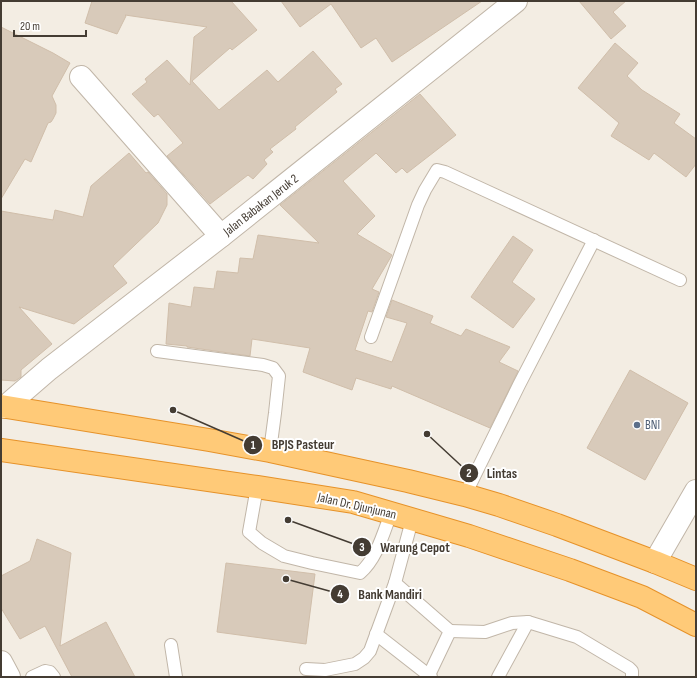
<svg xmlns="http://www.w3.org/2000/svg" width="697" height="678" viewBox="0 0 697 678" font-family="'Sofia Sans Condensed',sans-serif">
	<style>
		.building { fill: #d8caba; stroke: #d0beaa }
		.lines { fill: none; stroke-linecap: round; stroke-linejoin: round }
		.service-casing { stroke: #c1b6a8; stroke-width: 14 }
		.minor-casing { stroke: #c1b6a8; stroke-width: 24 }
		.tertiary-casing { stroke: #c1b6a8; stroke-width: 24 }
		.trunk-casing { stroke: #e69229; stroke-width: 24 }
		.service { stroke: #fff; stroke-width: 12 }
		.minor { stroke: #fff; stroke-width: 22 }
		.tertiary { stroke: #fff; stroke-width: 22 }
		.trunk { stroke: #ffca78; stroke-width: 22 }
		.service-dot { fill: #5c6f8a; stroke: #fff; stroke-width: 1.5 }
		.labels { text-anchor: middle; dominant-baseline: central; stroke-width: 4; stroke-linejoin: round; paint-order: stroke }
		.street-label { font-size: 13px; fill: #443c33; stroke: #fff }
		.service-label { font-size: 13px; fill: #4e5e75; stroke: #fff; text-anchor: start }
		.leader { fill: none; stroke: #443c33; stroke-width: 1.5 }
		.callout-dot { fill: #443c33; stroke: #fff; stroke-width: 1.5 }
		.mark-label { font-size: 12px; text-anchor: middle; font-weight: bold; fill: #fff }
		.callout-label { font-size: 14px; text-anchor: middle; font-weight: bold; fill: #443c33; stroke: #fff; stroke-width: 4; stroke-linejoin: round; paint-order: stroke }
	</style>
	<rect width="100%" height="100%" fill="#f3ede3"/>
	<g class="building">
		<polygon points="92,1 231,1 257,30 232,50 230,48 192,81 219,110 267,70 278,82 313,51 342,84 335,89 337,92 295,127 296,129 270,149 273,152 264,160 267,164 253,179 248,175 210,204 167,156 183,143 158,114 154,117 132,94 147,82 145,79 167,60 190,85 194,37 207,27 125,15 126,16 117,34 85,23"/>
		<polygon points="281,1 482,1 392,62 376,38 361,48 331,4 300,27"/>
		<polygon points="579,1 626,1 613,12 626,26 611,39"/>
		<polygon points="1,27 53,53 70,63 52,96 56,105 56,113 53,119 51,122 48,123 31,162 25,159 1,199"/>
		<polygon points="615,43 638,63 627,76 642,90 680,114 674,123 696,139 696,164 686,177 654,153 649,160 611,136 619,123 578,88"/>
		<polygon points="420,94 456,135 407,173 402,168 396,173 376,153 343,181 375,216 357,234 392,255 372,289 379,292 372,312 368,311 355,350 392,362 407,323 386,317 392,300 433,316 430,323 461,336 466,329 510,347 499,362 518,371 490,428 392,386 391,389 356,378 352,390 303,372 310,348 252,339 250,356 187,347 187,346 166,344 169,303 191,307 194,287 214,289 217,271 238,273 240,258 253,259 258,235 319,243 280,205"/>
		<polygon points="129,153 146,173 148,172 167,194 167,205 158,223 113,266 127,283 74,324 19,307 52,344 21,370 21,377 15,381 1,380 1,211 53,220 55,210 83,217 91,186"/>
		<polygon points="513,236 533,250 512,282 535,299 513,328 471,297"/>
		<polygon points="630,370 688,403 645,480 587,448"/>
		<polygon points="37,539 71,553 60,646 106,622 135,677 72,677 45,626 20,639 1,608 1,576 30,561"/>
		<polygon points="226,563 315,574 306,644 217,632"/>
	</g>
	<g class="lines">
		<defs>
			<g id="service">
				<polyline points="371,337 418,205 425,190 437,170 445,172 680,280"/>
				<polyline points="157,351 263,365 273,368 279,376 275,413 270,451"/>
				<path d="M257,487L249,532L262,543L284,556L312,563L360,573C377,558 383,534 391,513"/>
				<polyline points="465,495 519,385 594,240"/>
				<polyline points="395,583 450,631 429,675"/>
				<polyline points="450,631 485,632 512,623 528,622 577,637 629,668 632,671 632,677"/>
				<polyline points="376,634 431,677"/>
				<polyline points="171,645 176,677"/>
				<polyline points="306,669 325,670 355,664 364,658 370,651 395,583 412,520"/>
				<polyline points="32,677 45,671 50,672 54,677"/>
				<polyline points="498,677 528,622"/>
			</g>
			<g id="minor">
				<polyline points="81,77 221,236"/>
				<polyline points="5,407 49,369 221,236 516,1"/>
				<polyline points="655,562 696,491"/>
			</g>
			<polyline id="tertiary" points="1,662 9,677"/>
			<g id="trunk">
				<polyline points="1,406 209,440 270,451 408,481 465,495 499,505 557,525 655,562 696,579"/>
				<polyline points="1,450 257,487 353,502 469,536 570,570 642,597 696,625"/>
			</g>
		</defs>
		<use href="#service" class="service-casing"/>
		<use href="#minor" class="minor-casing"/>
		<use href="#tertiary" class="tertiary-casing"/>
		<use href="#trunk" class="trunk-casing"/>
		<use href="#service" class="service"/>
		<use href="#minor" class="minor"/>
		<use href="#tertiary" class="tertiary"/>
		<use href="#trunk" class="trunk"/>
	</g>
	<circle class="service-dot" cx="637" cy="425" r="4"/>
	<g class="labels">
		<g class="street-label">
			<text transform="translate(261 205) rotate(-38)">Jalan Babakan Jeruk 2</text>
			<text transform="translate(357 506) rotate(13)">Jalan Dr. Djunjunan</text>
		</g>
		<g class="service-label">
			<text x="645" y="425">BNI</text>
		</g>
	</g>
	<path class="leader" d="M173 410L253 445M427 434L469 473M288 520L362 547M286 579L340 594"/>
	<g class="callout-dot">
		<circle cx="173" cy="410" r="4"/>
		<circle cx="427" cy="434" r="4"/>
		<circle cx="288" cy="520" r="4"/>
		<circle cx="286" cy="579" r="4"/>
		<circle cx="253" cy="445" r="10"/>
		<circle cx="469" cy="473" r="10"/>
		<circle cx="362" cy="547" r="10"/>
		<circle cx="340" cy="594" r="10"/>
	</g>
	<g class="mark-label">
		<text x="253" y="449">1</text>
		<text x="469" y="477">2</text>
		<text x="362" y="551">3</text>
		<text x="340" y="598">4</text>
	</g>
	<g class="callout-label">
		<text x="303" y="449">BPJS Pasteur</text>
		<text x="502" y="478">Lintas</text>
		<text x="415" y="552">Warung Cepot</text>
		<text x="390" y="599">Bank Mandiri</text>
	</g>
	<rect width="697" height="678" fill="none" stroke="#443c33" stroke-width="4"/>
	<path d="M14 30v6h72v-6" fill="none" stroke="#443c33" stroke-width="2"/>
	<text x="20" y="30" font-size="12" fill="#443c33" stroke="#ffffff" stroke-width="3" paint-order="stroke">20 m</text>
</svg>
